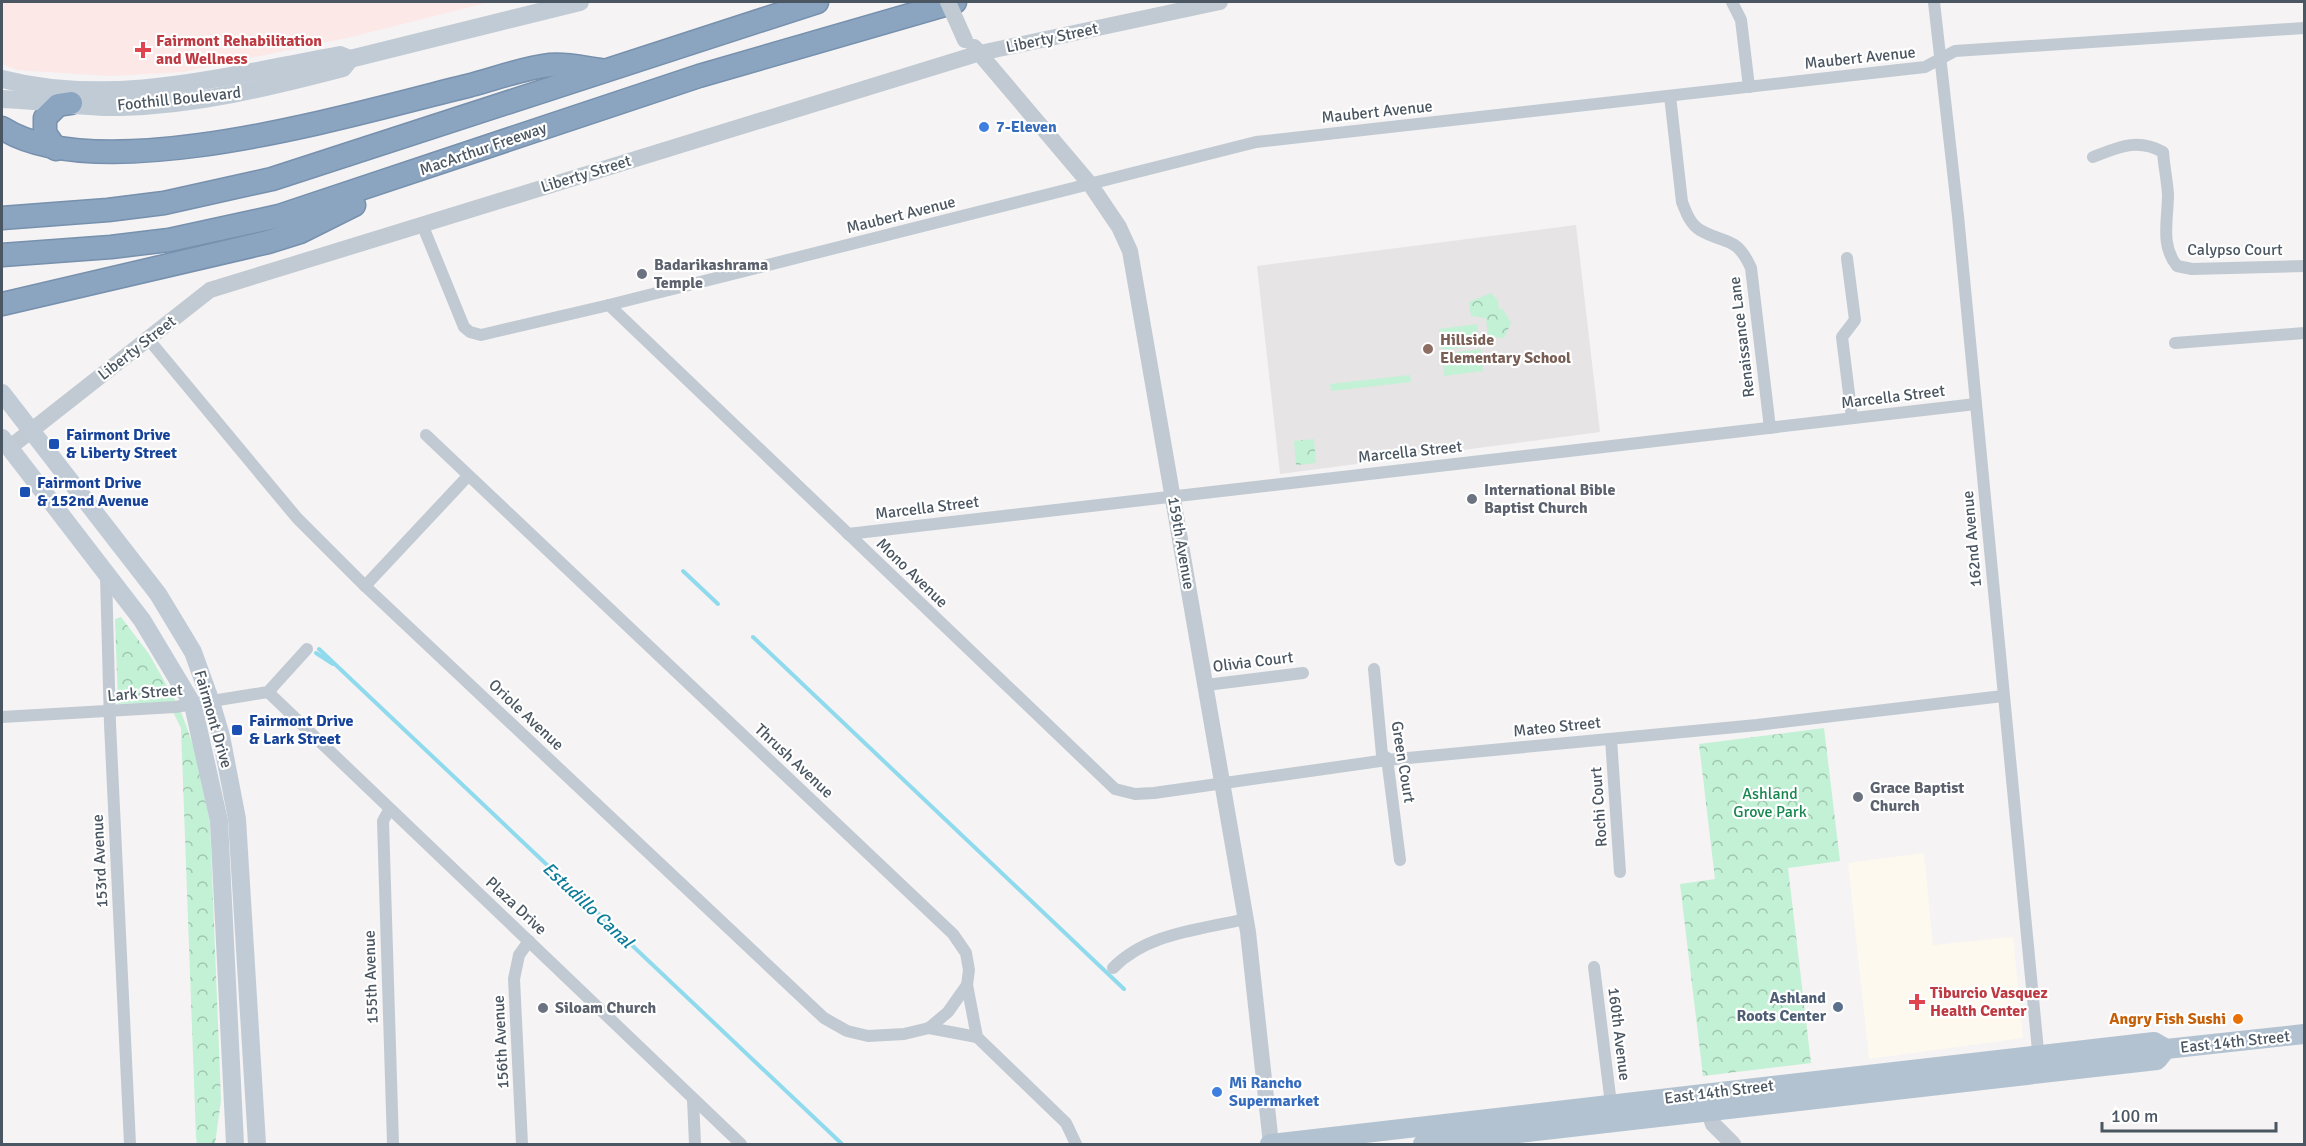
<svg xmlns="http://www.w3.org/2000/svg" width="2306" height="1146" viewBox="0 0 2306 1146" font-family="Signika,sans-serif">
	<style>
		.commercial { fill: #fdf9ef }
		.education { fill: #e6e4e5 }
		.medical { fill: #fce8e6 }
		.park { fill: url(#park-crowns) }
		.pitch { fill: #c3f1d5 }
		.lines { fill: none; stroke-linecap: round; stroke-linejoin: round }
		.stream { stroke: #90daee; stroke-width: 4 }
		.motorway-casing { stroke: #7690ad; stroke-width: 25 }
		.minor { stroke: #c1cad2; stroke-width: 12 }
		.tertiary { stroke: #c1cad2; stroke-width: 16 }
		.secondary { stroke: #c1cbd6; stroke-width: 18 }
		.primary { stroke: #b3c2d1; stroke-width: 20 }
		.motorway { stroke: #8ba5c1; stroke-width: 22 }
		.tertiary-bridge { stroke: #c1cad2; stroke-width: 16 }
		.health-dot { fill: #e0444e; stroke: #fff; stroke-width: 2 }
		.shop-dot { fill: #3f7fe0; stroke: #fff; stroke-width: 2 }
		.worship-dot { fill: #6b7280; stroke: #fff; stroke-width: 2 }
		.education-dot { fill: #8d6e63; stroke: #fff; stroke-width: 2 }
		.transit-dot { fill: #1a4fb4; stroke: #fff; stroke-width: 2 }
		.service-dot { fill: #5c6f8a; stroke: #fff; stroke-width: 2 }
		.food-dot { fill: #e8710a; stroke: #fff; stroke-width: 2 }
		.labels { text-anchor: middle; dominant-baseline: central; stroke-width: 4.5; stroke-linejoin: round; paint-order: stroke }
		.street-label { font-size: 16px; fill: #4a5661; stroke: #fff }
		.health-label { font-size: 16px; font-weight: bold; fill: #be3a42; stroke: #fff; text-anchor: start }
		.shop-label { font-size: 16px; font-weight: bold; fill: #366cbe; stroke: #fff; text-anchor: start }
		.worship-label { font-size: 16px; font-weight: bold; fill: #5b616d; stroke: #fff; text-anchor: start }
		.education-label { font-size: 16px; font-weight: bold; fill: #785e54; stroke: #fff; text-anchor: start }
		.transit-label { font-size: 16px; font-weight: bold; fill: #164399; stroke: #fff; text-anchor: start }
		.park-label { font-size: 16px; fill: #17864f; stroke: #fff }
		.service-label { font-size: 16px; font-weight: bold; fill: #4e5e75; stroke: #fff; text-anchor: end }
		.food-label { font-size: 16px; font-weight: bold; fill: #c56008; stroke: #fff; text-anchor: end }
		.water-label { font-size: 18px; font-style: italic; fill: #0c7c9b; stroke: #fff }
	</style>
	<defs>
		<pattern id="park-crowns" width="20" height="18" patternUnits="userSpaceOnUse" patternTransform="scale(1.5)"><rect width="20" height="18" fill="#c3f1d5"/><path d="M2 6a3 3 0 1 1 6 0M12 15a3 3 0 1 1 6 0" fill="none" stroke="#a0c6b0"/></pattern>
	</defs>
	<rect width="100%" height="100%" fill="#f5f3f3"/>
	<polygon class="commercial" points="1924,853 1933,945 2013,937 2023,1038 1869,1059 1848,863"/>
	<polygon class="education" points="1576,225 1600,432 1280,474 1257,266"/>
	<polygon class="medical" points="2,2 490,2 351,37 183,72 109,76 17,70 2,64"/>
	<g class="park">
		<polygon points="1491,293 1498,300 1499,310 1503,309 1511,323 1504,338 1488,337 1486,318 1471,316 1469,302"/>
		<polygon points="1314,439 1316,463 1296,465 1294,441"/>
		<polygon points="121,617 149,654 180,709 195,750 210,823 221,1100 215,1144 197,1144 196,1137 181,728 168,702 118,704 115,619"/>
		<polygon points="1824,728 1840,861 1788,868 1811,1063 1703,1076 1680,884 1715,879 1699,744"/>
	</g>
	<g class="pitch">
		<polygon points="1477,324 1480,346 1441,350 1439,329"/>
		<polygon points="1481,349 1483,371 1444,376 1442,354"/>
		<polygon points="1410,375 1411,382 1331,391 1330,384"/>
	</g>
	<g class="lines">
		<g class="stream">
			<polyline points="683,571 718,604"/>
			<polyline points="753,637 1124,989"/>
			<polyline points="319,649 842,1144"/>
			<polyline points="316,653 333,664"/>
		</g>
		<defs>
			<g id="motorway">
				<path d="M2,128C101,191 360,112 471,85C497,78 524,68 550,65C566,63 584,68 600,70"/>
				<polyline points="56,149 45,133 45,118 58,105 71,103"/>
				<polyline points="2,218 108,210 164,203 272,179 817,2"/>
				<polyline points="2,255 111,247 169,240 279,216 699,76 955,2"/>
				<polyline points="2,304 268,242 300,232 354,205"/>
			</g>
		</defs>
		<use href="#motorway" class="motorway-casing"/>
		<g class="minor">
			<polyline points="1732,2 1741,20 1749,87"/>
			<polyline points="1934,2 1958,216 2039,1061"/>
			<path d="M1670,96L1682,202C1686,212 1690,224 1700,230C1726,245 1736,235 1751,268L1770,428"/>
			<path d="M2093,157C2119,147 2137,138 2163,152C2164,166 2167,180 2168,194C2168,220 2160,245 2177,266L2192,269L2304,266"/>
			<polyline points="422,224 464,327 470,332 481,335 609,305 1256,142 1925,67 1955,51 2304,28"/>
			<polyline points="1847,258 1855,320 1842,337 1852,418"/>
			<polyline points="609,305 1115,789 1135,794 1154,793 1387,760 1757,725 2003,696"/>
			<polyline points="149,340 297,518 365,586 824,1018 847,1031 868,1036 904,1034 929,1028 977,1037"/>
			<polyline points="2175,343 2304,333"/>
			<polyline points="426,435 953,934 966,953 969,970 967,985 977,1037 1066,1123 1076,1144"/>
			<polyline points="848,534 1976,404"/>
			<polyline points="106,576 110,724 130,1144"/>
			<polyline points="365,586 468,476"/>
			<polyline points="1374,669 1382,755 1387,758 1400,860"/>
			<polyline points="1206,685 1303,673"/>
			<polyline points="268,692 741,1144"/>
			<polyline points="2,717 175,707 268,692 307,649"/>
			<polyline points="1611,739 1620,872"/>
			<polyline points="389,810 383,821 393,1144"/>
			<polyline points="1594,967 1611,1104"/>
			<path d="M1113,968C1147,933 1199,930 1245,919"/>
			<polyline points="929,1028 948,1012 967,985"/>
			<polyline points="693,1099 695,1144"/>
			<polyline points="522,1144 514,979 519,955 529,941"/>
		</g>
		<g class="tertiary">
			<polyline points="974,47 1090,184 1119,227 1130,251 1248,932 1271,1144"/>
			<polyline points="9,448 210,290 980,53 1220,2"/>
			<polyline points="1705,1101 1713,1124 1733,1144"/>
		</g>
		<g class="secondary">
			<path d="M2,79C114,108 229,75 340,55L350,59L580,2"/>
			<path d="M2,99C41,100 81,108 121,107C197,105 270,87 343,68L350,59"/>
			<polyline points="2,393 158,594 193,652 211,702 221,736 237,819 257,1144"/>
			<polyline points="2,438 142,620 193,705 219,821 235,1144"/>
		</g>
		<g class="primary">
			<polyline points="1270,1144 2154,1042 2166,1049 2304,1034"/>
			<polyline points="1423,1144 2157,1060 2166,1049"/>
		</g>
		<use href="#motorway" class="motorway"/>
		<polyline class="tertiary-bridge" points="948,2 965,40"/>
	</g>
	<g class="health-dot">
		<path d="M140 41h6v6h6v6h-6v6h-6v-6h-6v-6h6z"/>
		<path d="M1914 993h6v6h6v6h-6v6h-6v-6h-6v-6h6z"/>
	</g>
	<g class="shop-dot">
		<circle cx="984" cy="127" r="6"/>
		<circle cx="1217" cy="1092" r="6"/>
	</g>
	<g class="worship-dot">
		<circle cx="642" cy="274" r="6"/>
		<circle cx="1472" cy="499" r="6"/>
		<circle cx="1858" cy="797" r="6"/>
		<circle cx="543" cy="1008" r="6"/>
	</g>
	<circle class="education-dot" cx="1428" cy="349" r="6"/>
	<g class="transit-dot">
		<rect x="48" y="438" width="12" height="12" rx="3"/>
		<rect x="19" y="486" width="12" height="12" rx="3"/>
		<rect x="231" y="724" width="12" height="12" rx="3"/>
	</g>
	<circle class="service-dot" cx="1838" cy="1007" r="6"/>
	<circle class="food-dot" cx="2238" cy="1019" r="6"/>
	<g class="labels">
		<g class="street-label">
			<text transform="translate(1052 38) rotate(-12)">Liberty Street</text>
			<text transform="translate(1860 58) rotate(-6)">Maubert Avenue</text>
			<text transform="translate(179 99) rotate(-6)">Foothill Boulevard</text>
			<text transform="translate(1377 112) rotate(-6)">Maubert Avenue</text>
			<text transform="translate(483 149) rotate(-19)">MacArthur Freeway</text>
			<text transform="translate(586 174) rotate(-17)">Liberty Street</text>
			<text transform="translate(901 215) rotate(-14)">Maubert Avenue</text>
			<text x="2235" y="250">Calypso Court</text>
			<text transform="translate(1742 337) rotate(-97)">Renaissance Lane</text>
			<text transform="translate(137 348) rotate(-38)">Liberty Street</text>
			<text transform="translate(1893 397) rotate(-7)">Marcella Street</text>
			<text transform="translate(1410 452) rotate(-6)">Marcella Street</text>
			<text transform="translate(927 508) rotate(-7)">Marcella Street</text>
			<text transform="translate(1972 539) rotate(-95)">162nd Avenue</text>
			<text transform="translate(1181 543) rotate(80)">159th Avenue</text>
			<text transform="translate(912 573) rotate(44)">Mono Avenue</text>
			<text transform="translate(1253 662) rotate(-7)">Olivia Court</text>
			<text transform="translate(145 693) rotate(-5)">Lark Street</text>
			<text transform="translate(526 715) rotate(43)">Oriole Avenue</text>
			<text transform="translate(213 719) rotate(74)">Fairmont Drive</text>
			<text transform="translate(1557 727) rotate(-6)">Mateo Street</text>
			<text transform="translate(794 761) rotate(43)">Thrush Avenue</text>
			<text transform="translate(1403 762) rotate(81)">Green Court</text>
			<text transform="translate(1599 807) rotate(-94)">Rochi Court</text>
			<text transform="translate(100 861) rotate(-93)">153rd Avenue</text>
			<text transform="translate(516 906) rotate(43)">Plaza Drive</text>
			<text transform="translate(371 977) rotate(-92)">155th Avenue</text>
			<text transform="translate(1619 1034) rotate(83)">160th Avenue</text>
			<text transform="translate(501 1042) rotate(-93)">156th Avenue</text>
			<text transform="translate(2235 1042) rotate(-6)">East 14th Street</text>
			<text transform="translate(1719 1092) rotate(-7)">East 14th Street</text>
		</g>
		<g class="health-label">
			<text x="156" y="41">Fairmont Rehabilitation<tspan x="156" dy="18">and Wellness</tspan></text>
			<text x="1930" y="993">Tiburcio Vasquez<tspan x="1930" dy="18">Health Center</tspan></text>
		</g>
		<g class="shop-label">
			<text x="996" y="127">7-Eleven</text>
			<text x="1229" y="1083">Mi Rancho<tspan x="1229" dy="18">Supermarket</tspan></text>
		</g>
		<g class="worship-label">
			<text x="654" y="265">Badarikashrama<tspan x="654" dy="18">Temple</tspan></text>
			<text x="1484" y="490">International Bible<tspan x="1484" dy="18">Baptist Church</tspan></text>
			<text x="1870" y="788">Grace Baptist<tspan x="1870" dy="18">Church</tspan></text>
			<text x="555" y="1008">Siloam Church</text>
		</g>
		<g class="education-label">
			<text x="1440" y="340">Hillside<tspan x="1440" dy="18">Elementary School</tspan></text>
		</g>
		<g class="transit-label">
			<text x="66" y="435">Fairmont Drive<tspan x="66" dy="18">&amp; Liberty Street</tspan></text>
			<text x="37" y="483">Fairmont Drive<tspan x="37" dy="18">&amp; 152nd Avenue</tspan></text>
			<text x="249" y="721">Fairmont Drive<tspan x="249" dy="18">&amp; Lark Street</tspan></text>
		</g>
		<g class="park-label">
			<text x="1770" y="794">Ashland<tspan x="1770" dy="18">Grove Park</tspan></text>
		</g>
		<g class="service-label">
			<text x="1826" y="998">Ashland<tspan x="1826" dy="18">Roots Center</tspan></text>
		</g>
		<g class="food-label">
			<text x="2226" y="1019">Angry Fish Sushi</text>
		</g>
		<g class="water-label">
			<text transform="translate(588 905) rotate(43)">Estudillo Canal</text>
		</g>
	</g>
	<rect width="2306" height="1146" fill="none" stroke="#4a5661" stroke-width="6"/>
	<path d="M2102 1122v9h174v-9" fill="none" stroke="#4a5661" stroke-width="3"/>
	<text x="2111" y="1122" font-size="18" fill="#4a5661" stroke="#ffffff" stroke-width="4.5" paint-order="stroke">100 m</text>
</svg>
